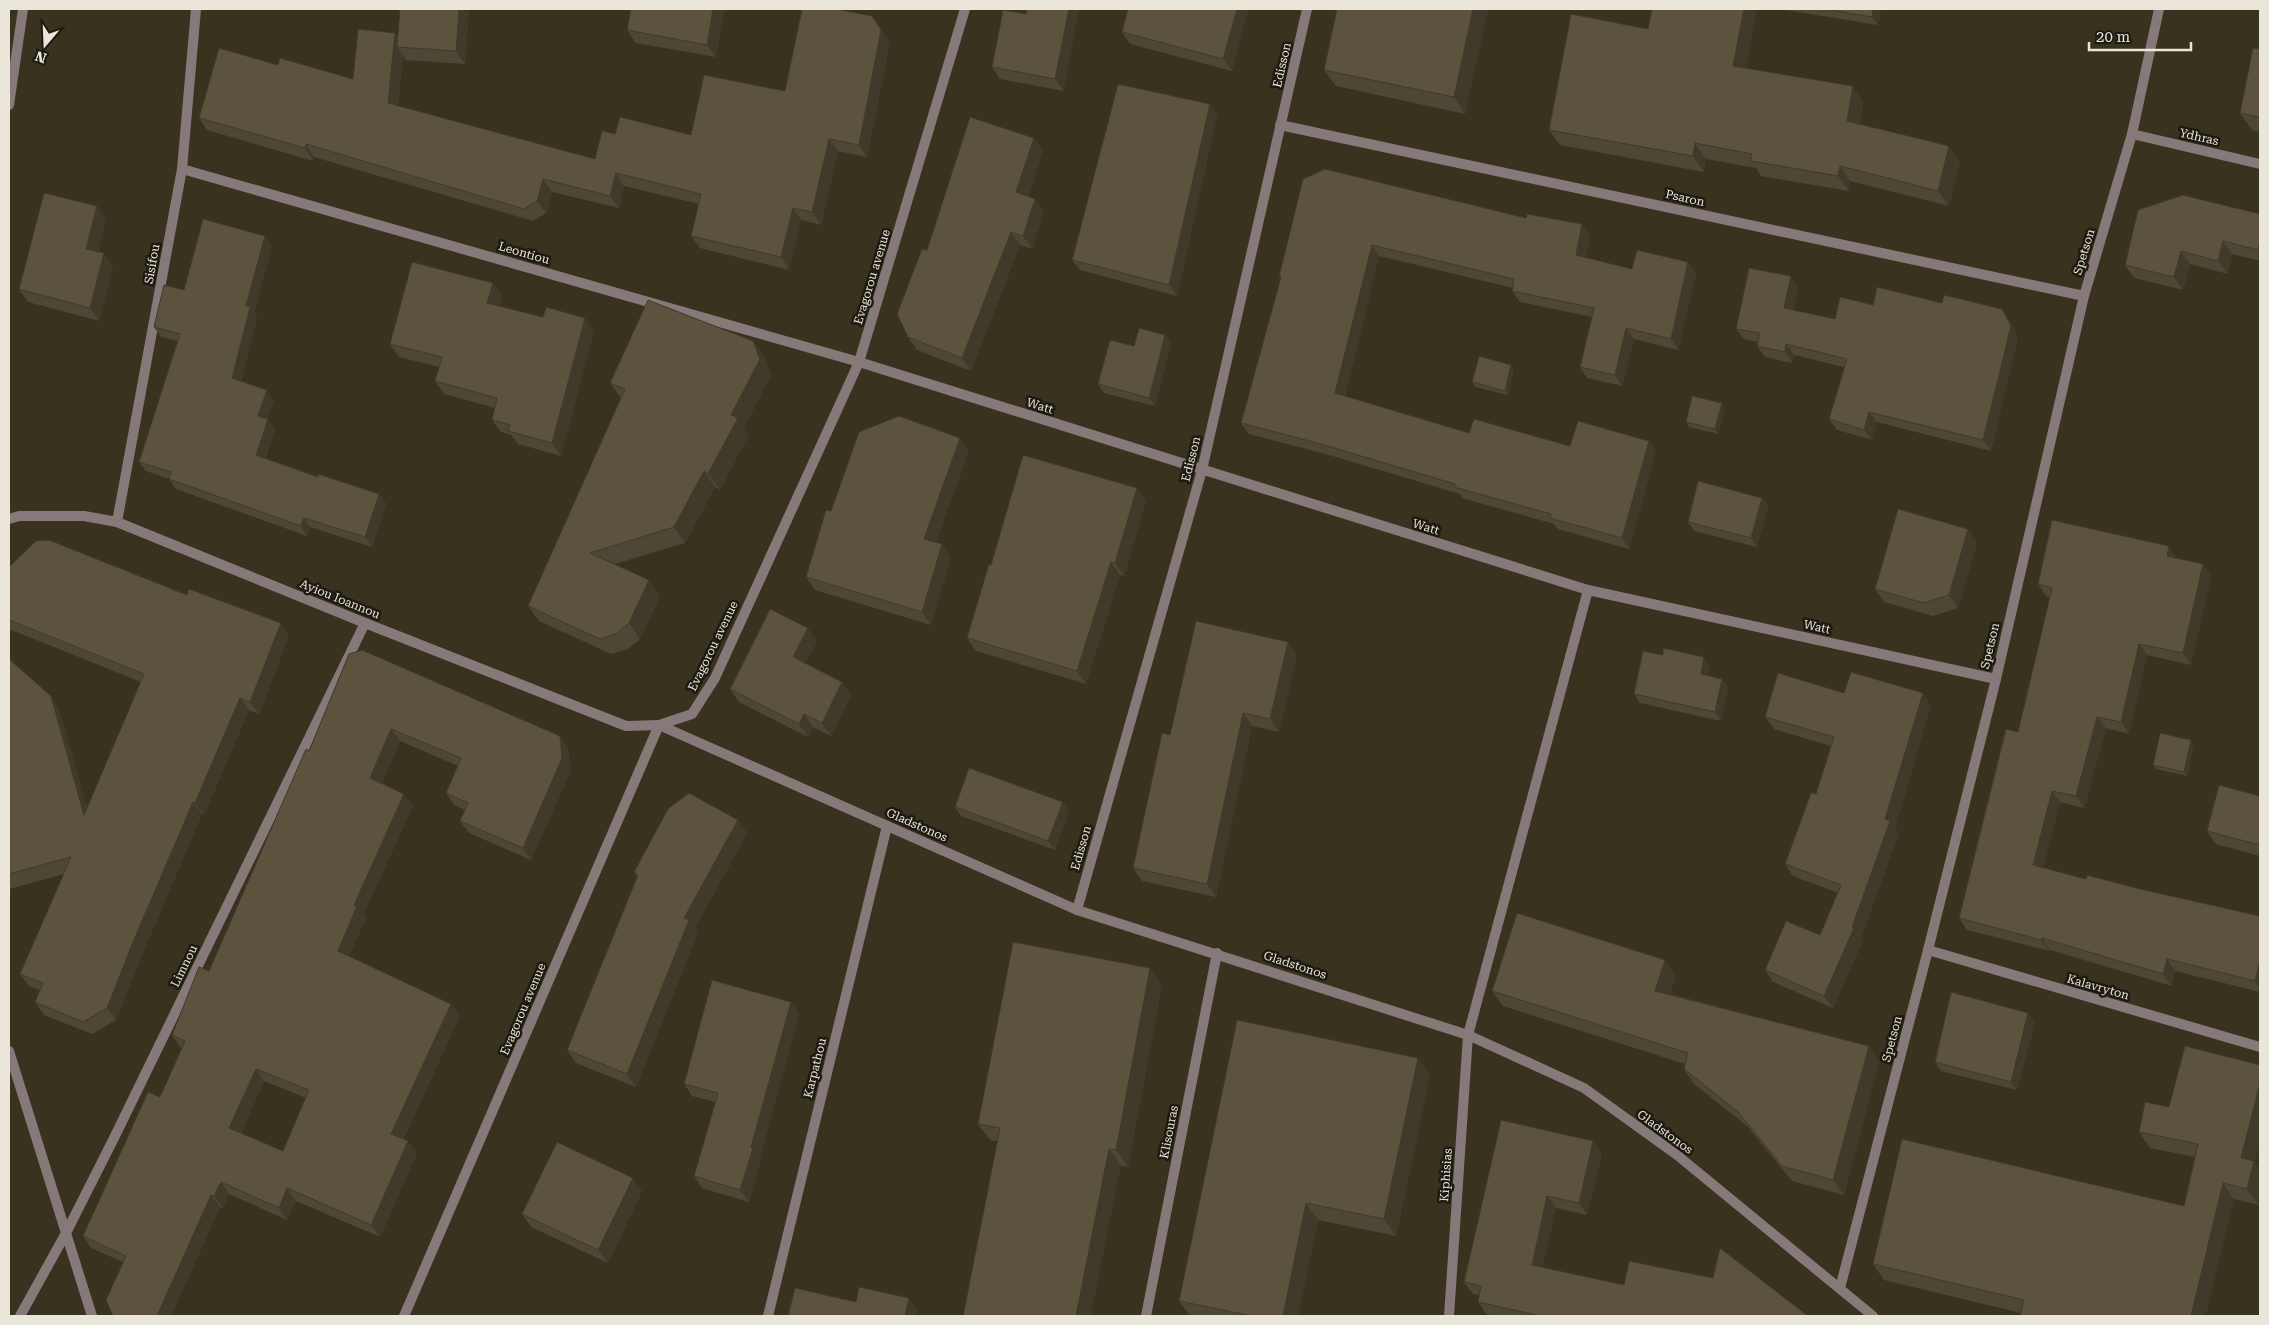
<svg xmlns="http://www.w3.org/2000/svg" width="2269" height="1325" viewBox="0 0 2269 1325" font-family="'Roboto Serif',serif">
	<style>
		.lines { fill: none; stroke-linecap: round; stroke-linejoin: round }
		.minor { stroke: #857979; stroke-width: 10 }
		.tertiary { stroke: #857979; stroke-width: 10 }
		.wall { fill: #4e4735; fill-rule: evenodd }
		.shaded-wall { fill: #403a2b }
		.building { fill: #5b533e; stroke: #403a2b; fill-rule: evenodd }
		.labels { text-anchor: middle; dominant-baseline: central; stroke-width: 5; stroke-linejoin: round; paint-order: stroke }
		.street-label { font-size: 12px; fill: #ebe6da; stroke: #1d1a11 }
	</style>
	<rect width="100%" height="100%" fill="#39321e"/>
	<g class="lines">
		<g class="minor">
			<polyline points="9,105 23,9"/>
			<polyline points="1280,125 2084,296"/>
			<polyline points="2132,134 2260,164"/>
			<polyline points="182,169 859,362 1588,590 1996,679"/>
			<polyline points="9,519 19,516 84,516 117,522 365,623 626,726 659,725 1077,910 1468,1035 1584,1088 1677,1155 1873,1316"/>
			<polyline points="117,522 182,169 196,9"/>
			<polyline points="1077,910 1202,470 1307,9"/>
			<polyline points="1928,950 2260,1047"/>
			<polyline points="9,1051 92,1316"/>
			<polyline points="1840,1288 1928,950 1996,679 2084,296 2132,134 2159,9"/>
			<polyline points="20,1316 66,1233 115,1136 365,623"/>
			<polyline points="768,1316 887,826"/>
			<polyline points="1146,1316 1217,953"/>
			<polyline points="1449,1316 1468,1035 1588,590"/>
		</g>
		<polyline class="tertiary" points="404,1316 659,725 692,714 715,678 859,362 965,9"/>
	</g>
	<g class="wall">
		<polygon points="469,9 465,64 406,60 403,55 398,106 595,159 615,134 691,135 890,42 867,157 838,151 821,225 801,220 789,270 700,248 691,236 699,204 624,186 619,208 552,192 546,213 533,221 314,157 313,161 207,130 199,118 278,65 353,79 395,33 398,37"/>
		<polygon points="631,9 725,9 716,57 636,43 627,30"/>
		<polygon points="1128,9 1248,9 1232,71 1130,44 1122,32"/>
		<polygon points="1337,9 1488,9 1465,114 1336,86 1324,70"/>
		<polygon points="1786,9 1881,9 1878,25 1786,10"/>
		<polygon points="1026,14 1064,91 1000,79 992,67"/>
		<polygon points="1648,29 1746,68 1863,102 1860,124 1960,161 1949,206 1850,181 1849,191 1761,176 1756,168 1706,159 1704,172 1560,145 1549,130"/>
		<polygon points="2260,49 2260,132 2252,130 2240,113"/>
		<polygon points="1210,104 1217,115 1177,296 1080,270 1072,260"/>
		<polygon points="1034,138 1043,151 1028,197 1035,199 1044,212 1032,249 1020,245 971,371 917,350 908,337 927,250"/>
		<polygon points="1303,179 1590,235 1586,258 1632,269 1688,262 1696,273 1678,350 1634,339 1622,386 1587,378 1580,367 1592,317 1520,302 1512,291 1513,288 1379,256 1345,396 1469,433 1570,446 1649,441 1656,452 1629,549 1558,529 1554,524 1462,498 1460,494 1329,455 1249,434 1241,423 1281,279 1279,277"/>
		<polygon points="2260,214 2260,261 2232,254 2228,274 2190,264 2183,290 2134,278 2125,265"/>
		<polygon points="106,219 98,252 113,266 99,321 28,302 19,289"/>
		<polygon points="272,246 254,313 257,317 241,381 274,400 267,419 268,419 275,429 265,459 318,477 379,494 386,504 372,547 310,527 307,536 176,489 169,479 146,471 139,462 178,341 161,337 154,327 184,290"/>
		<polygon points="493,283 502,296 499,306 594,331 561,456 518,444 511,435 501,432 492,420 495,408 444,394 435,381 439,367 399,357 390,344"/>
		<polygon points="1798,287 1793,310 1835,319 1873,305 2009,319 2018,337 1991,451 1877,422 1872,440 1837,430 1829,419 1844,367 1794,355 1792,363 1765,357 1757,346 1758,342 1744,339 1736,329"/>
		<polygon points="1165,335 1171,344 1155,406 1104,393 1098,384 1134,346"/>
		<polygon points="753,341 764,357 771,375 744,427 749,434 720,490 715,487 685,543 615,564 660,596 640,639 628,649 611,654 539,621 528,606 621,398 610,383"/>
		<polygon points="1514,369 1508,395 1475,387 1472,382"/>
		<polygon points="1725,407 1718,434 1689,427 1686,422"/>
		<polygon points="969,451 936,542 942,544 951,557 931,625 815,590 806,577 831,511"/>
		<polygon points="1137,488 1146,501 1124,576 1120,575 1086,684 976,651 967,638 991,565"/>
		<polygon points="1762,498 1768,506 1757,547 1694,531 1688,522"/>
		<polygon points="1968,529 1977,542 1958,608 1933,616 1884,602 1875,589"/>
		<polygon points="2177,558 2211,576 2191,665 2147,655 2129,734 2106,728 2084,808 2060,802 2043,868 2086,879 2140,889 2260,916 2260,992 2175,971 2172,986 2050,950 2050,951 1967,930 1959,918 2018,732 2050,597 2046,596 2038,584"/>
		<polygon points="9,567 289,636 259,714 249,710 204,815 202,814 142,955 116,1020 92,1034 44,1015 35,1002 40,990 29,986 20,974 64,874 9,889 9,659 51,696 59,709 87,808 141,682 9,629"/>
		<polygon points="817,641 805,664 842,682 851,695 831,736 813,727 808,737 739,702 730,689"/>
		<polygon points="1288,642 1297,655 1279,732 1252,726 1216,897 1142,881 1133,868 1170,735"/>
		<path d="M349,654L568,748L571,770L531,860L469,833L460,821L465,810L454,805L446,793L458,766L400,741L382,783L413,806L363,915L366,918L349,956L451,1004L460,1016L403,1139L417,1153L380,1237L296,1201L287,1220L229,1194L223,1208L220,1207L171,1316H113L123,1262L91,1248L83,1236L160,1097L182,1048L180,1047L172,1035L209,971L309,751ZM264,1081L306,1098L283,1151L241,1133Z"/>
		<polygon points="1710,666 1708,676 1722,679 1728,688 1721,721 1640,703 1634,694"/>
		<polygon points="1844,693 1931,705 1895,828 1899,833 1861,937 1863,940 1833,1008 1773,982 1765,970 1820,935 1838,893 1793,876 1785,864 1816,794 1831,746 1774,729 1765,717"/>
		<polygon points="2191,740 2194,744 2187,776 2156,769 2153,765"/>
		<polygon points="2260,796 2260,856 2216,844 2207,831"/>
		<polygon points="955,807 1069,811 1055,850 961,816"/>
		<polygon points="738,820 747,833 695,928 698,933 636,1087 576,1063 567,1050 637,877 634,872"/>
		<polygon points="1676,975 1670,994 1869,1046 1879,1062 1844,1195 1792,1181 1747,1126 1694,1084 1684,1069 1685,1064 1503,1006 1492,991"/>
		<polygon points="1162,985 1128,1167 990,1140 978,1124"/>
		<polygon points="2028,1013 2035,1022 2017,1090 1941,1071 1935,1062"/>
		<polygon points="799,1014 760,1158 761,1160 749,1202 702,1188 694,1176 716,1102 692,1096 684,1084"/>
		<polygon points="1430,1075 1396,1236 1318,1220 1298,1316 1190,1316 1179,1301"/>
		<polygon points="2145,1102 2255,1163 2260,1171 2260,1197 2259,1205 2234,1199 2021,1313 1884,1280 1873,1264 2184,1206 2195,1157 2150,1148 2139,1132"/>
		<polygon points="1593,1141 1602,1154 1587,1215 1556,1208 1542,1267 1624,1285 1808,1316 1496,1316 1486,1314 1478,1302 1479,1295 1473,1294 1464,1282"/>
		<polygon points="642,1191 608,1263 531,1227 522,1214"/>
	</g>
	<g class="shaded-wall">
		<polygon points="459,9 469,9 465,64 456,51"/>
		<polygon points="713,9 725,9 716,57 707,45"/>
		<polygon points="1069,9 1079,9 1064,91 1055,79"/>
		<polygon points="1237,9 1248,9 1232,71 1223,59"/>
		<polygon points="1473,9 1488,9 1465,114 1454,97"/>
		<polygon points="1744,9 1757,9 1744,81 1733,66"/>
		<polygon points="1873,9 1881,9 1878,25 1872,17"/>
		<polygon points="872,16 890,42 867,157 859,145"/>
		<polygon points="395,33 404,46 397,47 403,55 397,115 388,103"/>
		<polygon points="1853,86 1863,102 1858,136 1847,121"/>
		<polygon points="1210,104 1217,115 1177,296 1169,285"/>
		<polygon points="1034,138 1043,151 1025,205 1016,192"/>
		<polygon points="829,139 838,151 821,225 812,212"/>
		<polygon points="1695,143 1706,159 1704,172 1693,156"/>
		<polygon points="306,144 314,157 313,161 305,148"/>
		<polygon points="1949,146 1960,161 1949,206 1938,191"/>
		<polygon points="1840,166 1850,181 1849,191 1838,176"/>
		<polygon points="616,173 624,186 619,208 610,196"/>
		<polygon points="543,179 552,192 546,213 537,201"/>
		<polygon points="1035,199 1044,212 1032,249 1023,236"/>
		<polygon points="97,206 106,219 95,262 86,249"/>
		<polygon points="793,208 801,220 789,270 781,257"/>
		<polygon points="1582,224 1590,235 1584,266 1576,255"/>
		<polygon points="1011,232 1020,245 971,371 962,358"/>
		<polygon points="265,236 272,246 254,313 257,317 239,388 232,378 246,306"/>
		<polygon points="2223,241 2232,254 2228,274 2218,261"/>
		<polygon points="2260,242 2260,253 2258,250"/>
		<polygon points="1372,245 1379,256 1343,404 1335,393"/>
		<polygon points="2181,251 2190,264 2183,290 2174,277"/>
		<polygon points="104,253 113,266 99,321 90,308"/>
		<polygon points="1688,262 1696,273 1678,350 1671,339"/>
		<polygon points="1791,276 1798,287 1792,319 1784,308"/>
		<polygon points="493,283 502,296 496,316 487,303"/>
		<polygon points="2002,309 2009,319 2018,337 1991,451 1983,440"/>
		<polygon points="585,318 594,331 561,456 552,443"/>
		<polygon points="1626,328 1634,339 1622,386 1615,375"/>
		<polygon points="1165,335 1171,344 1155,406 1149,398"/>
		<polygon points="753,341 764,357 771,375 744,427 749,434 720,490 708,474 731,415"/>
		<polygon points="1786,344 1794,355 1792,363 1785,352"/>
		<polygon points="1511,365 1514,369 1508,395 1505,391"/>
		<polygon points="267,390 274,400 264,426 258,416"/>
		<polygon points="1722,403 1725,407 1718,434 1715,429"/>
		<polygon points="1869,412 1877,422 1872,440 1864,430"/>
		<polygon points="268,419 275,429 262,465 256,455"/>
		<polygon points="960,438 969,451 933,551 924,539"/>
		<polygon points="1649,441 1656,452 1629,549 1622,538"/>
		<polygon points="704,471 715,487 685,543 674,527"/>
		<polygon points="1137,488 1146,501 1124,576 1115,563"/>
		<polygon points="379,494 386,504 372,547 365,537"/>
		<polygon points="1762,498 1768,506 1757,547 1751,538"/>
		<polygon points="304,518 310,527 307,536 301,526"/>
		<polygon points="1968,529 1977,542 1958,608 1949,595"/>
		<polygon points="942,544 951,557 931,625 922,612"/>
		<polygon points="2169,546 2177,558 2167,556"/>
		<polygon points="1111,562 1120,575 1086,684 1077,671"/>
		<polygon points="2203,564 2211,576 2191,665 2183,653"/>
		<polygon points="649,580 660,596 640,639 629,623"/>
		<polygon points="281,623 289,636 259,714 250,702"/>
		<polygon points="808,628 817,641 802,670 793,657"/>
		<polygon points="1288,642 1297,655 1279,732 1270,719"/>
		<polygon points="2139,644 2147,655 2129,734 2121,722"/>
		<polygon points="1704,657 1710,666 1707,683 1701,674"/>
		<polygon points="1722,679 1728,688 1721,721 1715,712"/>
		<polygon points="842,682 851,695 831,736 822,723"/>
		<polygon points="1923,693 1931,705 1895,828 1899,833 1861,937 1863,940 1833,1008 1824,996 1852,927"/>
		<polygon points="51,696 59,709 93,827 84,815"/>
		<polygon points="240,698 249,710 204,815 195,803"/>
		<polygon points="1243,713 1252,726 1216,897 1207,884"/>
		<polygon points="804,714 813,727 808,737 799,724"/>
		<polygon points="2097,717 2106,728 2084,808 2076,796"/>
		<polygon points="391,729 400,741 379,790 370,778"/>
		<polygon points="560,736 568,748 571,770 531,860 523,848"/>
		<polygon points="2191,740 2194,744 2187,776 2184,772"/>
		<polygon points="2052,791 2060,802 2041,877 2033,865"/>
		<polygon points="404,794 413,806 363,915 366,918 346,963 338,951 354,905"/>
		<polygon points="193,802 202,814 142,955 116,1020 107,1008 133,942"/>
		<polygon points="1063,802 1069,811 1055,850 1048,841"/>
		<polygon points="738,820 747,833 695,928 698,933 636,1087 627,1074 684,918"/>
		<polygon points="2042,938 2050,950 2050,951 2041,940"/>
		<polygon points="2167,959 2175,971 2172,986 2163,974"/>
		<polygon points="1665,960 1676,975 1666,1006 1655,991"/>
		<polygon points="2260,961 2260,989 2255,981"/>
		<polygon points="1150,968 1162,985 1128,1167 1116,1150"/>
		<polygon points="791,1002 799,1014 760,1158 761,1160 749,1202 740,1190 751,1147"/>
		<polygon points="451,1004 460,1016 399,1146 391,1134"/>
		<polygon points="2028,1013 2035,1022 2017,1090 2011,1082"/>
		<polygon points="1869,1046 1879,1062 1844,1195 1833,1180"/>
		<polygon points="1418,1058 1430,1075 1396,1236 1384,1219"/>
		<polygon points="256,1069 264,1081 238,1140 229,1128"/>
		<polygon points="2260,1083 2260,1143 2255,1163 2260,1171 2260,1197 2259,1205 2247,1189 2241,1158"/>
		<polygon points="408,1141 417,1153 380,1237 371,1225"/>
		<polygon points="1593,1141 1602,1154 1587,1215 1579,1203"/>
		<polygon points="1109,1149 1121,1165 1091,1316 1076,1316"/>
		<polygon points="633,1178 642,1191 608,1263 598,1250"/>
		<polygon points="221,1182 229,1194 223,1208 214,1196"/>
		<polygon points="2223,1183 2234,1199 2206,1316 2191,1316"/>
		<polygon points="287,1188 296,1201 287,1220 279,1208"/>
		<polygon points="211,1195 220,1207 171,1316 157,1316"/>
		<polygon points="1547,1196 1556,1208 1540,1277 1532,1265"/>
		<polygon points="1306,1203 1318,1220 1298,1316 1283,1316"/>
		<polygon points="909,1298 918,1311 917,1316 905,1316"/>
	</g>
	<g class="building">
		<polygon points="400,9 459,9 456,51 397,47"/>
		<polygon points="631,9 713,9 707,45 627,30"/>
		<polygon points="802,9 836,9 872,16 881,30 859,145 829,139 812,212 793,208 781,257 691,236 701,194 616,173 610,196 543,179 537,201 524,209 306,144 305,148 199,118 219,48 278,65 280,58 353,79 358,29 395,33 388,103 595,159 602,131 615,134 620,117 691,135 704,75 785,91"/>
		<polygon points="1027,9 1069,9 1055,79 992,67 1003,10 1026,14"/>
		<polygon points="1128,9 1237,9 1223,59 1122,32"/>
		<polygon points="1337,9 1473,9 1454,97 1324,70"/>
		<polygon points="1652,9 1744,9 1733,66 1853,86 1847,121 1949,146 1938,191 1840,166 1838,176 1751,161 1752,154 1695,143 1693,156 1549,130 1571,14 1648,29"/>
		<polygon points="1825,9 1873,9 1872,17"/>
		<polygon points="2253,48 2260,49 2260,117 2240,113"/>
		<polygon points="1118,84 1210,104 1169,285 1072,260"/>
		<polygon points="970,117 1034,138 1016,192 1035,199 1023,236 1011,232 962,358 908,337 897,314 922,249 927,250"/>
		<polygon points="1325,169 1526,218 1527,214 1582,224 1576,255 1632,269 1637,250 1688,262 1671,339 1626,328 1615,375 1580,367 1594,308 1512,291 1514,279 1372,245 1335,393 1469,433 1474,419 1570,446 1578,421 1649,441 1622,538 1550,518 1551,514 1454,487 1455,484 1321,444 1241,423 1281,277 1279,277 1303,179"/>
		<polygon points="44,193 97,206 86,249 104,253 90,308 19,289"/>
		<polygon points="2183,195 2260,214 2260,242 2258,250 2223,241 2218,261 2181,251 2174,277 2125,265 2138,210"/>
		<polygon points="203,219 265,236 246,306 250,307 232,378 267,390 258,416 268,419 256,455 318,477 318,474 379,494 365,537 304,518 301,526 169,479 171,472 139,462 180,334 154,327 164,285 184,290"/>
		<polygon points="412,262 493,283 487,303 543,317 546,307 585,318 552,443 508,431 510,425 492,420 497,398 435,381 442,357 390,344"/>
		<polygon points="1749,268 1791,276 1784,308 1835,319 1840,297 1873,305 1877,287 1942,303 1944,295 2002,309 2011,326 1983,440 1869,412 1864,430 1829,419 1847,359 1786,344 1785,352 1757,346 1760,333 1736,329"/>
		<polygon points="648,300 753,341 760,359 731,415 738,418 708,474 704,471 674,527 590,553 649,580 629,623 617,633 600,639 528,606 625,389 610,383"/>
		<polygon points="1139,328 1165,335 1149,398 1098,384 1110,340 1134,346"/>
		<polygon points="1479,356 1511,365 1505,391 1472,382"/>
		<polygon points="1692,396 1722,403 1715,429 1686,422"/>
		<polygon points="899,416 960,438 924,539 942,544 922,612 806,577 826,510 831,511 859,432"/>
		<polygon points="1023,455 1137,488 1115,563 1111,562 1077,671 967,638 989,564 991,565"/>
		<polygon points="1698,481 1762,498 1751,538 1688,522"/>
		<polygon points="1898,509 1968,529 1949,595 1924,603 1875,589"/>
		<polygon points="2052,520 2169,546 2167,556 2203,564 2183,653 2139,644 2121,722 2097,717 2076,796 2052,791 2033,865 2086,879 2087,875 2140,889 2260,916 2260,961 2255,981 2167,959 2163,974 2042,938 2041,940 1959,918 2006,729 2018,732 2052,588 2038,584"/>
		<polygon points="49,540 187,595 189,589 281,623 250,702 240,698 195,803 193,802 133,942 107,1008 83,1022 35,1002 43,983 20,974 71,857 9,874 9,659 51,696 84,815 144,674 9,620 9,567 36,541"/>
		<polygon points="770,609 808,628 793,657 842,682 822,723 804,714 799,724 730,689"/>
		<polygon points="1196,621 1288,642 1270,719 1243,713 1207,884 1133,868 1162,733 1170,735"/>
		<polygon points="1663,648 1704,657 1701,674 1722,679 1715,712 1634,694 1643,651 1663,655"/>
		<path d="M362,650L560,736L562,758L523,848L460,821L468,803L446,793L461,758L391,729L370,778L404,794L354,905L357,906L338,951L451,1004L391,1134L408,1141L371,1225L287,1188L279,1208L221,1182L214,1196L211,1195L157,1316H113L106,1300L126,1256L83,1236L148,1092L160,1097L185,1041L172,1035L199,967L209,971L306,749L309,751L349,654ZM256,1069L309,1090L283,1151L229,1128Z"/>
		<polygon points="1851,672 1923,693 1885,819 1890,821 1852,927 1854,928 1824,996 1765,970 1786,921 1820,935 1841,885 1785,864 1811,793 1816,794 1834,737 1765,717 1778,673 1844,693"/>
		<polygon points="2160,733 2191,740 2184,772 2153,765"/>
		<polygon points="969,768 1063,802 1048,841 955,807"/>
		<polygon points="2219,785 2260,796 2260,845 2207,831"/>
		<polygon points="689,793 738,820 684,918 689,920 627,1074 567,1050 638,875 634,872 668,809"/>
		<polygon points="1517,913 1665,960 1655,991 1869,1046 1833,1180 1782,1166 1737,1111 1684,1069 1688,1053 1492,991"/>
		<polygon points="1013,942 1150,968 1116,1150 1109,1149 1076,1316 963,1316 1000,1128 978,1124"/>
		<polygon points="712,980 791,1002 751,1147 753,1148 740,1190 694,1176 718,1093 684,1084"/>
		<polygon points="1951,992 2028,1013 2011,1082 1935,1062"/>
		<polygon points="1237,1020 1418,1058 1384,1219 1306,1203 1283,1316 1252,1316 1179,1301"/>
		<polygon points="2185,1046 2260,1065 2260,1083 2241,1158 2254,1161 2247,1189 2223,1183 2191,1316 2020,1316 2024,1300 1873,1264 1902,1139 2184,1206 2198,1144 2139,1132 2145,1102 2169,1107"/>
		<polygon points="1501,1120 1593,1141 1579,1203 1547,1196 1532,1265 1624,1285 1629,1261 1713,1278 1720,1248 1808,1316 1541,1316 1478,1302 1481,1286 1464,1282"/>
		<polygon points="557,1142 633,1178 598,1250 522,1214"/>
		<polygon points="859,1287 909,1298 905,1316 788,1316 795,1288 856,1302"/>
	</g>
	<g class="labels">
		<g class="street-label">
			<text transform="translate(1282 65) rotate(-77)">Edisson</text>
			<text transform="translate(2199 137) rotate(13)">Ydhras</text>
			<text transform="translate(1685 198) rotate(12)">Psaron</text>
			<text transform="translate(2084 252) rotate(-73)">Spetson</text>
			<text transform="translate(524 253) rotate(16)">Leontiou</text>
			<text transform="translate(152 264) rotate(-80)">Sisifou</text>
			<text transform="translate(872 277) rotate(-73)">Evagorou avenue</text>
			<text transform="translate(1040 406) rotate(17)">Watt</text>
			<text transform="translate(1191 459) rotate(-76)">Edisson</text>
			<text transform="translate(1426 527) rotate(17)">Watt</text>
			<text transform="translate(340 599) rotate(22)">Ayiou Ioannou</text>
			<text transform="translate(1817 627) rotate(12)">Watt</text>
			<text transform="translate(713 646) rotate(-64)">Evagorou avenue</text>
			<text transform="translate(1990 646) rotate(-77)">Spetson</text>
			<text transform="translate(917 825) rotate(24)">Gladstonos</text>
			<text transform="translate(1081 848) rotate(-74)">Edisson</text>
			<text transform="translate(1295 965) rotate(18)">Gladstonos</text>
			<text transform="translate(184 966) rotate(-64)">Limnou</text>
			<text transform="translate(2098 987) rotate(16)">Kalavryton</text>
			<text transform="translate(523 1009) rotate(-67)">Evagorou avenue</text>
			<text transform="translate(1892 1039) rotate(-75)">Spetson</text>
			<text transform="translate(815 1068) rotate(-76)">Karpathou</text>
			<text transform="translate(1169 1132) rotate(-79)">Klisouras</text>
			<text transform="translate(1665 1132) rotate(36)">Gladstonos</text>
			<text transform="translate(1446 1175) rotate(-86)">Kiphisias</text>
		</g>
	</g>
	<rect width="2269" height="1325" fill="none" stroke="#ebe6da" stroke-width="20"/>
	<g transform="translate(45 45) rotate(199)" stroke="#1d1a11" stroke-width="4" paint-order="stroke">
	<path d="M0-4L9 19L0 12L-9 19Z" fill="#ebe6da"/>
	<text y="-8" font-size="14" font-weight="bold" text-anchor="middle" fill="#ebe6da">N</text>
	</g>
	<path d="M2089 42v8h102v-8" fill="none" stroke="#ebe6da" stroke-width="2.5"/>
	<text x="2096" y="42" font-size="15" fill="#ebe6da" stroke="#1d1a11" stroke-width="4" paint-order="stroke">20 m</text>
</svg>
